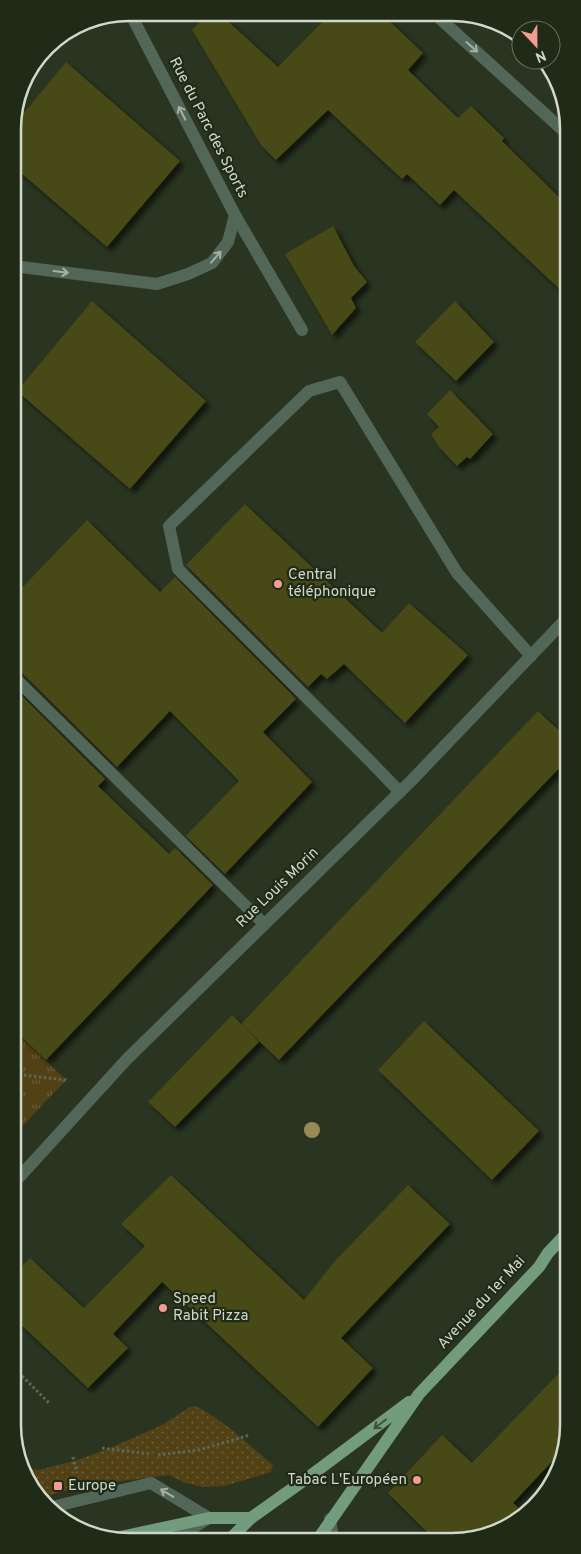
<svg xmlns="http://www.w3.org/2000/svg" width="581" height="1554" viewBox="0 0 581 1554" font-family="Overpass,sans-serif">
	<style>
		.grass { fill: url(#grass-dots) }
		.park { fill: url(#park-tufts) }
		.building { fill: #474812; filter: url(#shadow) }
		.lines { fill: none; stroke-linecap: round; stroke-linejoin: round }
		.path { stroke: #5d6755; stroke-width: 3; stroke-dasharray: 2.5 2.5; stroke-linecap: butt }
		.minor { stroke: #536758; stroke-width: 12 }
		.major { stroke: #739b7e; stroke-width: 12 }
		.tree { fill: #968a56 }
		.oneway { stroke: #a5b0a3 }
		.oneway2 { stroke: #3d523b }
		.poi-dot { fill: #f59c92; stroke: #202b17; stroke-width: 2 }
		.labels { text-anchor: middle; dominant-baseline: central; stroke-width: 4.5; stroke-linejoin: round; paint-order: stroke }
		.street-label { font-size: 15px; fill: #d1d8cb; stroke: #202b17 }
		.poi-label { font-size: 15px; fill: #d1d8cb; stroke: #202b17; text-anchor: start }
		.rim { fill: none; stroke: #d1d8cb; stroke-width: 2.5 }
	</style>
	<defs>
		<pattern id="grass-dots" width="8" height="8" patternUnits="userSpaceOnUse" patternTransform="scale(1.25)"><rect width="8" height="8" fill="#514115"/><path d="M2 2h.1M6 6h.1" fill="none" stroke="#695c36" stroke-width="1.8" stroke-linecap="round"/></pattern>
		<pattern id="park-tufts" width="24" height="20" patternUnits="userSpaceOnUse" patternTransform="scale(1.25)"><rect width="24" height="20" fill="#514115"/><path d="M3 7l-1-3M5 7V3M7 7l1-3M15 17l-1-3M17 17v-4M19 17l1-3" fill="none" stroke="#695c36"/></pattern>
		<filter id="shadow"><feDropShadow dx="4.5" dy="4.5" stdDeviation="2.5" flood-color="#0009"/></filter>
	</defs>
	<rect width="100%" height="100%" fill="#2a3521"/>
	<path class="grass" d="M195,1406C223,1419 250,1446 273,1465L271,1472L225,1486L204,1487L185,1483L169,1475L81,1486L42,1498L26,1468L38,1470L74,1461L108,1449L162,1425L190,1407Z"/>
	<polygon class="park" points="14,1030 66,1080 14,1135"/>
	<g class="building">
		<polygon points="209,13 219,13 278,67 330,14 382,14 423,53 408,70 458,118 471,106 504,138 502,141 566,204 566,295 454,190 440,205 407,174 402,179 328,110 276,160 261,145 192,30"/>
		<polygon points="66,62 180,161 107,247 13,166 13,126"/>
		<polygon points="333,226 354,266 367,282 351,298 356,308 332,335 285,254"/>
		<polygon points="92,301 206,401 130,489 17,391"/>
		<polygon points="455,301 494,342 456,381 415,342"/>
		<polygon points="450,390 493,434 470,459 467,457 457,466 439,447 431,434 439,427 427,414"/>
		<polygon points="245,504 382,633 409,603 468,655 405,723 344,664 327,679 321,674 308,687 186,565"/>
		<polygon points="87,520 160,592 175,577 296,699 263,732 312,782 225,874 186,836 239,781 170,711 117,767 20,671 14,669 14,596"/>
		<polygon points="14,688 105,779 98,786 169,854 175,848 213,885 46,1060 14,1030"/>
		<polygon points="538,711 567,738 567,760 279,1060 241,1024"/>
		<polygon points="232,1015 259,1042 175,1127 148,1102"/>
		<polygon points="424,1021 539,1131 492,1180 378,1070"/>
		<polygon points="171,1175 304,1300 335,1261 408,1185 450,1224 341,1338 373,1368 318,1427 162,1282 113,1334 128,1348 88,1388 15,1319 15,1273 30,1258 84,1308 145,1246 121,1224"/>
		<polygon points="568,1364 568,1432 559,1454 513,1503 523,1512 475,1539 434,1539 388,1493 442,1435 472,1463"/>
	</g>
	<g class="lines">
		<g class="path">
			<polyline points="14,1074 66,1080 68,1082"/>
			<polyline points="15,1369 50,1404"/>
			<polyline points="102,1448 150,1454"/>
			<polyline points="158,1455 199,1450 250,1435"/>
			<polyline points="73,1457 77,1473"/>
		</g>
		<g class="minor">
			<polyline points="436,15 566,133"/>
			<polyline points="235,215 302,330"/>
			<polyline points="13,266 157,284 188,274 212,263 228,242 235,215 130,13"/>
			<polyline points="14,677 264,924"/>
			<polyline points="400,792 365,756 178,569 169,526 309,391 340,382 457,573 531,656"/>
			<polyline points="14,1183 127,1059 411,781 567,618"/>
			<polyline points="48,1508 151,1483 209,1518 174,1539"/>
			<polyline points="330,1519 333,1539"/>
		</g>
		<g class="major">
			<polyline points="111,1539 209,1518 251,1518"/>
			<polyline points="230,1539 251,1518 310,1476 409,1402"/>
			<polyline points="318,1539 419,1394 539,1267 548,1253 568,1232"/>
		</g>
	</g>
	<circle class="tree" cx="312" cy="1130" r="8"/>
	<defs><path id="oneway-shaft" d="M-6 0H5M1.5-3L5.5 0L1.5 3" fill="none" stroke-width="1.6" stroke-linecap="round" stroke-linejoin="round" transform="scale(1.25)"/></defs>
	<g class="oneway">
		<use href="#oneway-shaft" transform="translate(472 47) rotate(42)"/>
		<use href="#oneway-shaft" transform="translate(182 113) rotate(-117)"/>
		<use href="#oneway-shaft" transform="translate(216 257) rotate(-49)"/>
		<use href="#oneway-shaft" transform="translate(61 272) rotate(7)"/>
		<use href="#oneway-shaft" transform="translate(167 1493) rotate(-149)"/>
	</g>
	<use class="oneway2" href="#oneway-shaft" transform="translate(380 1424) rotate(143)"/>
	<g class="poi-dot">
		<circle cx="278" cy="584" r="5"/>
		<circle cx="163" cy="1308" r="5"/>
		<circle cx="417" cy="1480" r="5"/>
		<rect x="53" y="1481" width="10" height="10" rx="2.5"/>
	</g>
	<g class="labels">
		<g class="street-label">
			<text transform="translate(208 128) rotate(63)">Rue du Parc des Sports</text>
			<text transform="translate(278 888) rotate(-44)">Rue Louis Morin</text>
			<text transform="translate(482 1303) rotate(-47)">Avenue du 1er Mai</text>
		</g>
		<g class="poi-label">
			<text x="288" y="575">Central<tspan x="288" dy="17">téléphonique</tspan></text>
			<text x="173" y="1299">Speed<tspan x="173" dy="17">Rabit Pizza</tspan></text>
			<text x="407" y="1480" text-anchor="end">Tabac L'Européen</text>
			<text x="68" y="1486">Europe</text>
		</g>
	</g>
	<path d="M0 0H581V1554H0ZM129 21H452A108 108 0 0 1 560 129V1425A108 108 0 0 1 452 1533H129A108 108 0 0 1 21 1425V129A108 108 0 0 1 129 21Z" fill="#202b17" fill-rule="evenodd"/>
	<path class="rim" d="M129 21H452A108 108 0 0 1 560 129V1425A108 108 0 0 1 452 1533H129A108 108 0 0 1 21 1425V129A108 108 0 0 1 129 21Z"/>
	<g transform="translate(536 45) rotate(158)"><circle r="24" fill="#202b17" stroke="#67705f"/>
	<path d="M0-4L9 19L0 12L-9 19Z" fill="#f59c92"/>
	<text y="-8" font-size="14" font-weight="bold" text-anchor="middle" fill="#d1d8cb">N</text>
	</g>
</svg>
